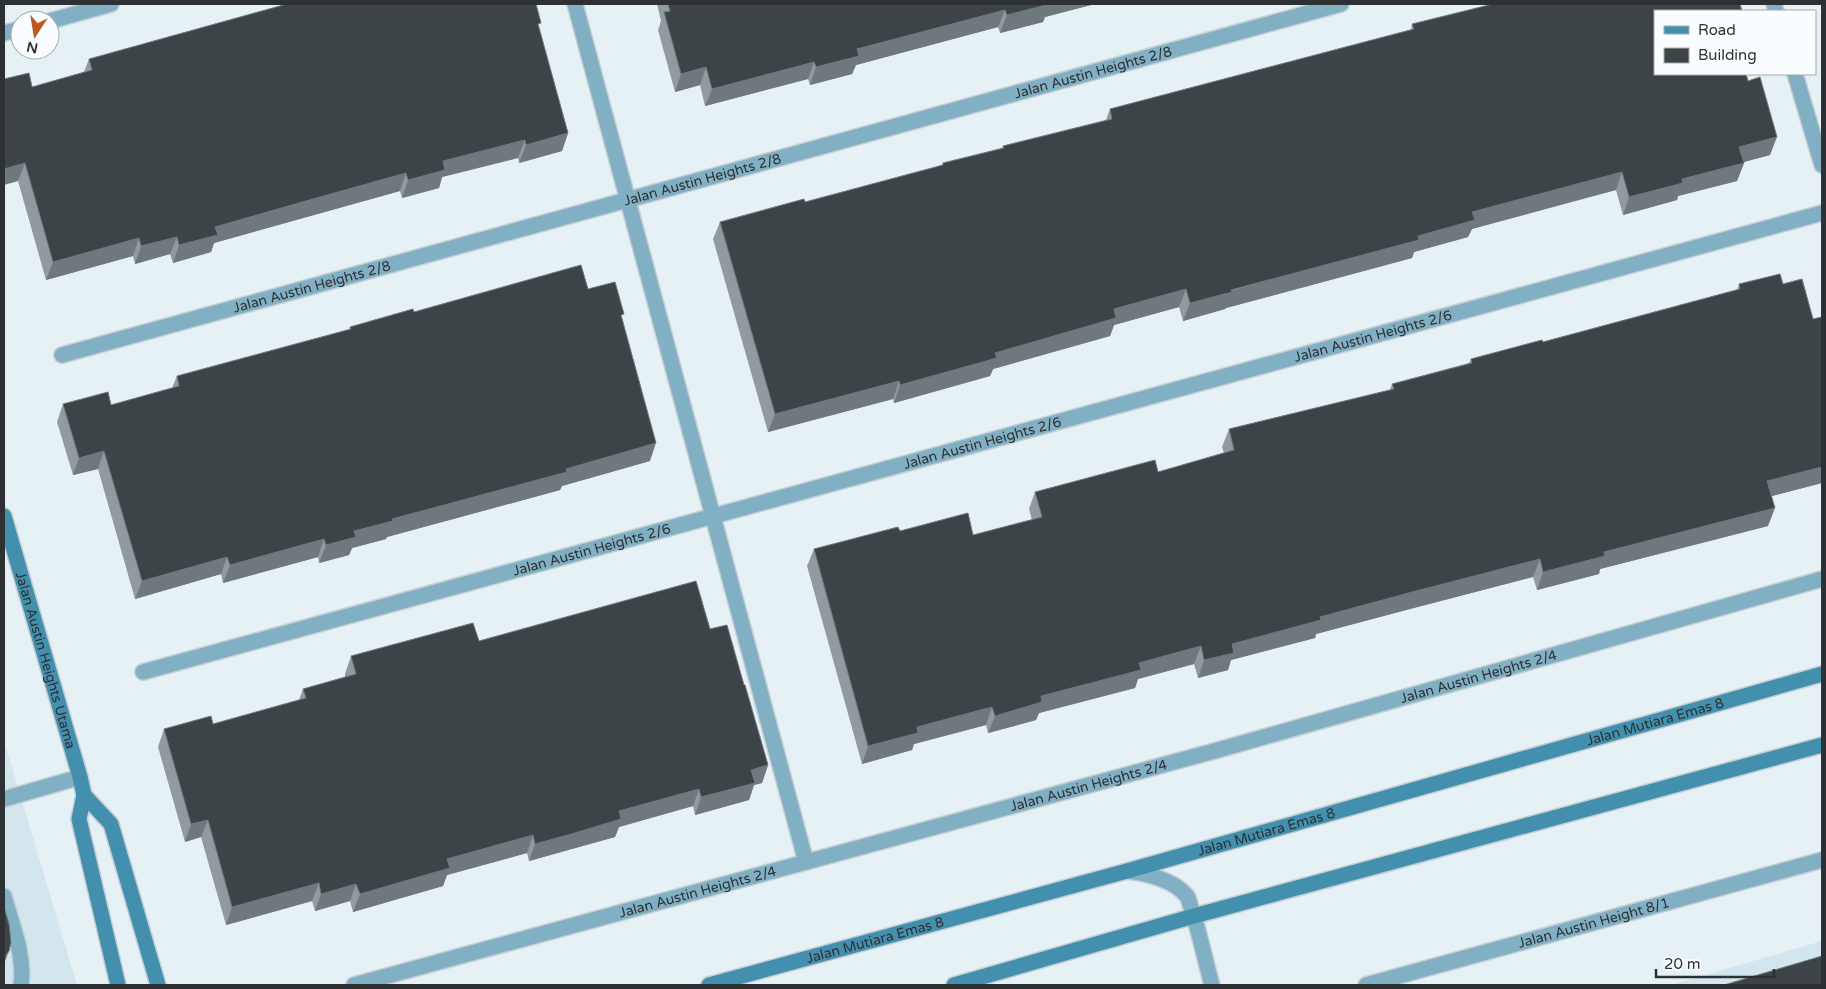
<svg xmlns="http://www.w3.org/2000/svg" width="1826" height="989" viewBox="0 0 1826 989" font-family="'Varela Round',sans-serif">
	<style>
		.built { fill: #d3e6ee }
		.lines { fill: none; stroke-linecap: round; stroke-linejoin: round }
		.street-casing { stroke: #c5ced3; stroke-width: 18 }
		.secondary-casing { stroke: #c5ced3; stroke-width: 18 }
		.street { stroke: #81b0c4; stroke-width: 15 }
		.secondary { stroke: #4390ae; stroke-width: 15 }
		.wall { fill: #919a9f }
		.shaded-wall { fill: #6f787c }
		.building { fill: #3c4448; stroke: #6f787c }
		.labels { text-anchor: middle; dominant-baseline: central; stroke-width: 5; stroke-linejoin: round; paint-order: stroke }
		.street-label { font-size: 14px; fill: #2d3133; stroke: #f9fdff }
	</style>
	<rect width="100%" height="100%" fill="#e6f1f6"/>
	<g class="built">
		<polygon points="4,741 77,985 4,985"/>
		<polygon points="1822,941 1822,985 1671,985"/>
	</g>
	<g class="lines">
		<defs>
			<g id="street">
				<polyline points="575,4 806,862"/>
				<polyline points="1774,4 1776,11"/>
				<polyline points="50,21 111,4"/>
				<polyline points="4,33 20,29"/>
				<polyline points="1795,74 1822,165"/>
				<path id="s1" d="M62,355L1341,4"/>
				<path id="s2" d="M143,672L1822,213"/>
				<polyline points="4,799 80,777"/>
				<path d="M1127,871C1146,873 1174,880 1187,896C1189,899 1190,906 1192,910C1200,935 1205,960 1212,985"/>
				<path d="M4,896C12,925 25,955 21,985"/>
				<path id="s3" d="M354,985L1218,750L1822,579"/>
				<path id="s4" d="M1366,985L1822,860"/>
			</g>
			<g id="secondary">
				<path id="s5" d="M4,516L80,777L84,795L79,819L118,985"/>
				<polyline points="84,795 111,824 158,985"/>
				<path id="s6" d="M709,985L1127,871L1822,674"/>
				<polyline points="954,985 1194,916 1822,745"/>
			</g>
		</defs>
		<use href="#street" class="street-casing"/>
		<use href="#secondary" class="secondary-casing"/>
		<use href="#street" class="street"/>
		<use href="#secondary" class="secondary"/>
	</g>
	<g class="wall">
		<polygon points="657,4 1095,4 1045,17 1043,22 1000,33 998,27 856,65 852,74 810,85 808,79 705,106 700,85 675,92 658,30 661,21"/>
		<polygon points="1655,11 1770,155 1743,162 1744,163 1737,181 1678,196 1677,200 1623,215 1616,190 1552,206 1472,229 1468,237 1414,252 1412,258 1226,308 1225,309 1183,321 1179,307 1114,325 1110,336 993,369 990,376 894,403 893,399 768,432 713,239 720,222 805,202 942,166 943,163 1002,148 1003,146 1106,120 1110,109 1411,30 1412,24"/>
		<polygon points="539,28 568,133 562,151 519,163 518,158 442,177 439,188 402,198 400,191 214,243 211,252 173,263 170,254 135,264 133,256 46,280 18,181 32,87 84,72 89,59"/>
		<polygon points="1739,284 1783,284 1813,319 1822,317 1822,483 1771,496 1768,526 1600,569 1599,574 1537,590 1533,577 1410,609 1316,634 1315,638 1231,660 1228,670 1198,678 1194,664 1138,679 1135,688 1039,713 1036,720 988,733 986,725 914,744 912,750 862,764 807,566 814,549 900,531 973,535 1032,520 1029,509 1035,492 1158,472 1224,453 1222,447 1229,429 1390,390 1392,384 1469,363 1471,359 1543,342 1737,290"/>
		<polygon points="588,289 622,320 650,461 562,486 560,490 387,537 386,539 352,548 349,555 319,563 318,557 223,583 221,574 135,599 98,469 73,475 57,422 63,404 111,405 172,388 177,376 349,330 350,327 414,312"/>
		<polygon points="710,629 744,685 768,765 762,783 754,785 749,800 695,815 693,806 619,827 615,837 561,852 529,861 527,853 447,875 443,886 353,912 350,901 315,911 312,901 226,925 201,837 185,842 158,747 164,729 213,724 299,700 303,689 345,677 345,674 351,656 479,641"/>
	</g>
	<g class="shaded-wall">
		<polygon points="1047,4 1095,4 1045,17 1043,22 1000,33 1007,15"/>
		<polygon points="1005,10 998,27 856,65 852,74 810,85 816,67 857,49"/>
		<polygon points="814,62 808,79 705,106 712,89"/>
		<polygon points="706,67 700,85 675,92 681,74"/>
		<polygon points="568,133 562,151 519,163 526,145"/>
		<polygon points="1777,137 1770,155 1733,165 1739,147"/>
		<polygon points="525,140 518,158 442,177 439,188 402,198 408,180 443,161"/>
		<polygon points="25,163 18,181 4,185 4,169"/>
		<polygon points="1744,163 1737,181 1678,196 1677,200 1623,215 1629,197 1682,179"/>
		<polygon points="1622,172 1616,190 1472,229 1468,237 1414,252 1412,258 1226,308 1225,309 1183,321 1190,303 1418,236 1472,212"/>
		<polygon points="406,173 400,191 214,243 211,252 173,263 179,245 215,227"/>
		<polygon points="177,237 170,254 135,264 141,246"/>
		<polygon points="139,238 133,256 46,280 53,262"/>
		<polygon points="1186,289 1179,307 1114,325 1110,336 993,369 990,376 894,403 900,385 995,353 1114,309"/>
		<polygon points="899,381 893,399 768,432 775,414"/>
		<polygon points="656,443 650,461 562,486 560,490 387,537 386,539 352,548 349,555 319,563 326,545 354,531 392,519 566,469"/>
		<polygon points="104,451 98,469 73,475 79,458"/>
		<polygon points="1822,467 1822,483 1761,499 1767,481"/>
		<polygon points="1775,508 1768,526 1600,569 1599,574 1537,590 1543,572 1604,552"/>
		<polygon points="324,539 318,557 223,583 230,565"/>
		<polygon points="227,557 221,574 135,599 142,581"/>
		<polygon points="1540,559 1533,577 1410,609 1316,634 1315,638 1231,660 1228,670 1198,678 1204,660 1232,644 1320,617 1416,591"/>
		<polygon points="1201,646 1194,664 1138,679 1135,688 1039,713 1036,720 988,733 995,716 1041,696 1139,663"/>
		<polygon points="992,707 986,725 914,744 912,750 862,764 868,746 917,727"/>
		<polygon points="768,765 762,783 754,785 749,800 695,815 701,797 751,770"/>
		<polygon points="699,789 693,806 619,827 615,837 529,861 535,844 619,811"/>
		<polygon points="208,820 201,837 185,842 191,824"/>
		<polygon points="533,835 527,853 447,875 443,886 353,912 360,894 447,859"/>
		<polygon points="319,883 312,901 226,925 232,907"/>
		<polygon points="356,884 350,901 315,911 321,894"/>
		<polygon points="9,951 4,964 4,958"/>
	</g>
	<g class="building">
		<polygon points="287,4 536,4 541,23 538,24 568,133 526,145 525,140 443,161 445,170 408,180 406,173 306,201 215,227 218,235 179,245 177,237 141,246 139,238 53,262 25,163 4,169 4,79 29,73 32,87 92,70 89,59"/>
		<polygon points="668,4 1050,4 1007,15 1005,10 857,49 859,56 816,67 814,62 712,89 706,67 681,74 664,12 670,11"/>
		<polygon points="1493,4 1740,4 1742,11 1655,11 1655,74 1746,74 1748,81 1760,77 1777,137 1739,147 1744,163 1682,179 1683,183 1629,197 1622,172 1472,212 1475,220 1418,236 1419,240 1231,290 1232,292 1190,303 1186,289 1114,309 1116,318 995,353 997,358 900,385 899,381 775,414 720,222 804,199 805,202 943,165 943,163 1004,148 1003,146 1112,119 1110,109 1414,29 1412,24"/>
		<polygon points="581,265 588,289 615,282 624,314 621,315 656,443 566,469 567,472 392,519 393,521 354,531 356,537 326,545 324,539 230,565 227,557 142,581 104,451 79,458 63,404 108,392 111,405 179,386 177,376 351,329 350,327 413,309 414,312"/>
		<polygon points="1780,274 1783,284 1802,279 1813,319 1822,317 1822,467 1767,481 1775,508 1604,552 1605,556 1543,572 1540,559 1416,591 1320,617 1321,620 1232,644 1234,653 1204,660 1201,646 1139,663 1141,670 1041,696 1042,702 995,716 992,707 917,727 918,733 868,746 814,549 898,527 900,531 968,513 973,535 1042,517 1035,492 1155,460 1158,472 1234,450 1229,429 1394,389 1392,384 1472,363 1471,359 1542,340 1543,342 1740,289 1739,284"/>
		<polygon points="696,581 710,629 727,625 744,685 745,685 768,765 751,770 755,783 701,797 699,789 619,811 621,819 568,835 535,844 533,835 447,859 450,868 360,894 356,884 321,894 319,883 232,907 208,820 191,824 164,729 211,716 213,724 306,698 303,689 356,674 351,656 473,623 479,641"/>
		<polygon points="4,907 9,924 11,942 9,951 4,958"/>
		<polygon points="1822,956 1822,985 1724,985"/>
	</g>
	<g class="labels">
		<g class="street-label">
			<text stroke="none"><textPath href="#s1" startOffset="1069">Jalan Austin Heights 2/8</textPath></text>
			<text stroke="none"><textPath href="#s1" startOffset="664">Jalan Austin Heights 2/8</textPath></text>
			<text stroke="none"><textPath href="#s1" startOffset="259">Jalan Austin Heights 2/8</textPath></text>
			<text stroke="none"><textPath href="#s2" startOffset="1275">Jalan Austin Heights 2/6</textPath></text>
			<text stroke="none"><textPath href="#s2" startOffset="870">Jalan Austin Heights 2/6</textPath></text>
			<text stroke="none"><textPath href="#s2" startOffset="465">Jalan Austin Heights 2/6</textPath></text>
			<text stroke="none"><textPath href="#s5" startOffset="150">Jalan Austin Heights Utama</textPath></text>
			<text stroke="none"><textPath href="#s3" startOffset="1166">Jalan Austin Heights 2/4</textPath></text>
			<text stroke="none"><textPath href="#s6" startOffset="982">Jalan Mutiara Emas 8</textPath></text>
			<text stroke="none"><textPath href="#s3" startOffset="761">Jalan Austin Heights 2/4</textPath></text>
			<text stroke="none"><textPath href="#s6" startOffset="578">Jalan Mutiara Emas 8</textPath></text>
			<text stroke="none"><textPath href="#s3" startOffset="356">Jalan Austin Heights 2/4</textPath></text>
			<text stroke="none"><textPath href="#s4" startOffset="236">Jalan Austin Height 8/1</textPath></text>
			<text stroke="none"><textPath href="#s6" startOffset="172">Jalan Mutiara Emas 8</textPath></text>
		</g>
	</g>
	<rect width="1826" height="989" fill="none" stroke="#2d3133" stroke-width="10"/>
	<rect x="1654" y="10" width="162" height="65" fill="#f9fdff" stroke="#a7abad"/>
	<rect x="1664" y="26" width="25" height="8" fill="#4390ae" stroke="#a7abad"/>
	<text x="1698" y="35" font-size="15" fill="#2d3133">Road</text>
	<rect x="1664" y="48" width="25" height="15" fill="#3c4448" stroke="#a7abad"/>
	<text x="1698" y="60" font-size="15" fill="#2d3133">Building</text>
	<g transform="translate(35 35) rotate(192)"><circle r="24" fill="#f9fdff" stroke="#a7abad"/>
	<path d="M0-4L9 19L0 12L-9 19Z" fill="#bb5820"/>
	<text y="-8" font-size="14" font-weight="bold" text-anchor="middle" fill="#2d3133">N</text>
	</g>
	<path d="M1656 969v8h118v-8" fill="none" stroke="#2d3133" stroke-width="2.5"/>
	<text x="1664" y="969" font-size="15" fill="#2d3133" stroke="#f9fdff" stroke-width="4" paint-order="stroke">20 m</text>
</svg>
